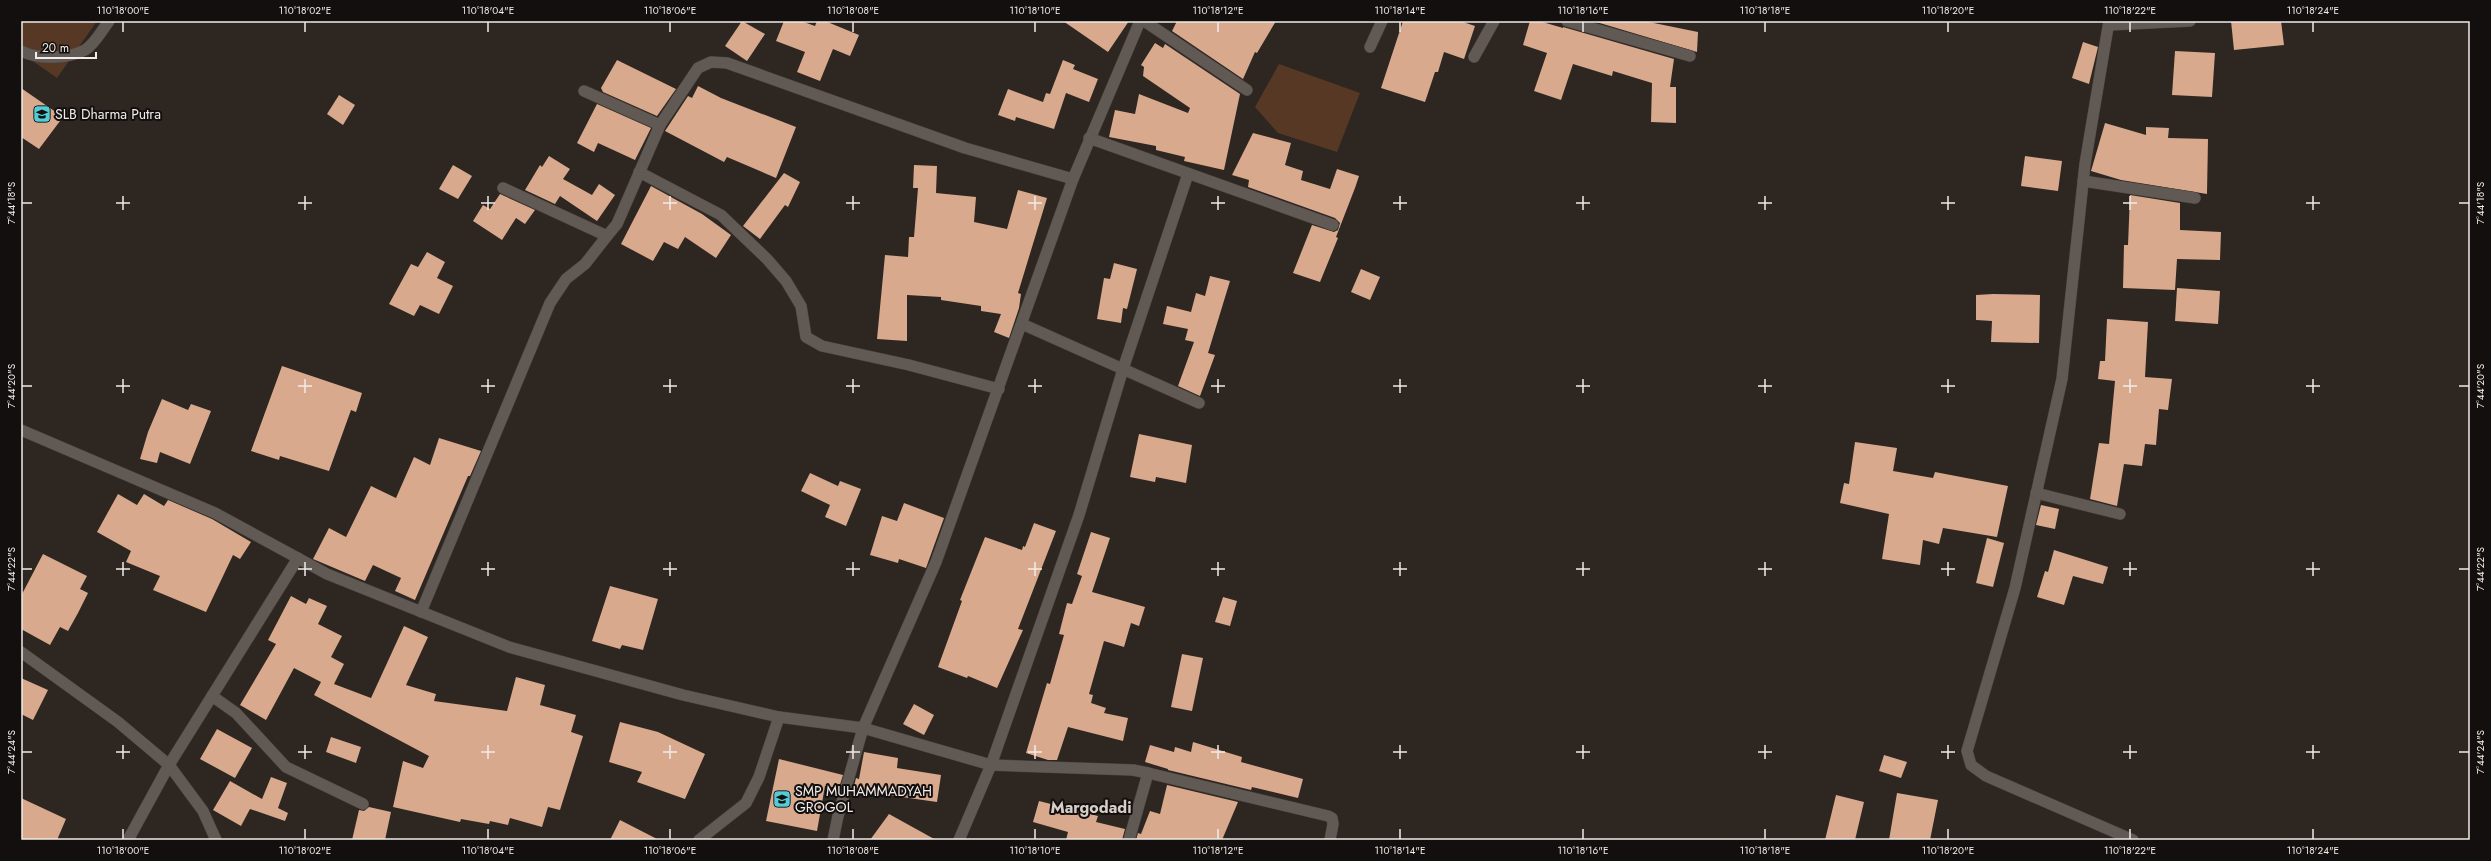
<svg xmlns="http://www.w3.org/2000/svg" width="2491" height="861" viewBox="0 0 2491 861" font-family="Jost,sans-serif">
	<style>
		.green { fill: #563825 }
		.building { fill: #d8a98d }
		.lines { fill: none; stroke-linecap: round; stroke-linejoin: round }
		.minor-casing { stroke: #4a4440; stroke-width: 12 }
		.minor { stroke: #615954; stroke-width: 11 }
		.ticks { fill: none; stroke: #f1ece9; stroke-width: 1.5 }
		.labels { text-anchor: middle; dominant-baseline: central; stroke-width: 4; stroke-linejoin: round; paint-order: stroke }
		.poi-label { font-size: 14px; fill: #f1ece9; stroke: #130f0e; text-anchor: start }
		.quarter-label { font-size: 16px; font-weight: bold; fill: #d8cec8; stroke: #130f0e }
		.neatline { fill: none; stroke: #f1ece9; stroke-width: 1.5 }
		.ticks-label { font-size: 10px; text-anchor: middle; fill: #f1ece9 }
	</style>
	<rect width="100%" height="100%" fill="#2d2621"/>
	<g class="green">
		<polygon points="21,21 97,21 57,78 21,53"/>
		<polygon points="1279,64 1360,93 1337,152 1278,133 1255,107"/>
	</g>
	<g class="building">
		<polygon points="742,21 765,34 747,61 725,46"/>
		<polygon points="784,21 801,21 815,26 817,21 825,21 859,35 850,56 833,49 820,81 797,72 805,52 776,41"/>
		<polygon points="1063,21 1129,21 1108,52"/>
		<polygon points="1177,21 1276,21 1257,53 1255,52 1243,79 1172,31"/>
		<polygon points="1403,21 1460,21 1475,26 1464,59 1444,52 1438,72 1435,72 1425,102 1381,88"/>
		<polygon points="1530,21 1539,21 1563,28 1563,27 1674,59 1670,87 1676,87 1676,123 1651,122 1652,83 1613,71 1612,76 1573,64 1561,100 1534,91 1547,53 1523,45"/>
		<polygon points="1593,21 1644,21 1698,32 1697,52"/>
		<polygon points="2231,21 2281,21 2284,45 2234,50"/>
		<polygon points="2083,42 2098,47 2089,84 2072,78"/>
		<polygon points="1155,43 1163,48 1165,44 1240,94 1224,170 1184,161 1185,157 1156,150 1156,146 1109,137 1115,110 1135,114 1139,94 1188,113 1190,108 1143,76 1144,67 1141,65"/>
		<polygon points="2175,51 2215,53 2212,97 2172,95"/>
		<polygon points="617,60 676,89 657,116 603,92 601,88"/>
		<polygon points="1063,60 1075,65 1073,69 1098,79 1089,102 1066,93 1054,129 1016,117 1015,121 998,115 1008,89 1043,102 1046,93 1050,94"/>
		<polygon points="698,86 721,98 796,127 776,178 727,157 724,162 665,131 688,96 692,98"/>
		<polygon points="21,88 63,117 39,149 21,137"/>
		<polygon points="339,95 355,105 343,125 327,114"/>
		<polygon points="597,104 651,128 635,160 598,143 594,152 577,143"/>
		<polygon points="2105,123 2146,135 2146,127 2169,128 2168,138 2208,139 2207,194 2121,180 2091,171"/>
		<polygon points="1253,133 1291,143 1285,165 1303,171 1301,180 1330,189 1337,169 1359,176 1355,188 1336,237 1338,238 1320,282 1293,273 1312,225 1334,232 1338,230 1340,223 1335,218 1248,187 1249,180 1232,175"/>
		<polygon points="549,156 570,169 563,179 592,195 599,184 615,195 597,221 560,196 555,204 525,190 540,165 542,167"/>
		<polygon points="2025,156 2062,161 2058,191 2021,186"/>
		<polygon points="453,165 472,176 458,199 439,189"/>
		<polygon points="914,165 937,166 936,193 976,197 974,222 1007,229 1018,190 1047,198 1018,293 1021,294 1019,308 1009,338 994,332 1001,314 981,311 981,306 941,300 941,297 907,295 907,341 877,339 885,255 908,257 909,237 914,237 918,188 913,188"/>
		<polygon points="784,173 800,182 788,207 785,205 760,239 743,226"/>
		<polygon points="651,186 702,214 731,235 716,258 685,237 678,249 664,242 653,261 621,244"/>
		<polygon points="500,194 535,210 525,224 516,218 502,240 473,221 483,205 490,209"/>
		<polygon points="2130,195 2180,203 2180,230 2221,232 2220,260 2177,259 2175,290 2123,288 2124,245 2128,245"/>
		<polygon points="427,252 445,262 437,278 453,286 439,314 420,305 414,316 389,304 411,264 418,267"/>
		<polygon points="1114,263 1137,269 1127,309 1123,308 1121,323 1097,319 1104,278 1110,279"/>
		<polygon points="1361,269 1380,277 1370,300 1351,292"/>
		<polygon points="1210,276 1230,281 1208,353 1215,355 1200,396 1178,386 1194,342 1185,340 1188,329 1163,324 1167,306 1191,312 1196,293 1205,296"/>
		<polygon points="2177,288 2220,291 2218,324 2175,321"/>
		<polygon points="1993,294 2040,295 2039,343 1991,342 1992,321 1976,320 1976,295"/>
		<polygon points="2107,319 2148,322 2145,377 2172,379 2168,410 2159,409 2156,445 2145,444 2142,466 2124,464 2117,506 2090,499 2099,443 2109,444 2115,381 2098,379 2100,361 2105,361"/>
		<polygon points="282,366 362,393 356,412 351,410 329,471 280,456 279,460 251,451"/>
		<polygon points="162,399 188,410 191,404 211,411 190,464 160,452 157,463 140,459 148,432"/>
		<polygon points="1139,434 1192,445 1186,483 1156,477 1155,482 1130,477"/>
		<polygon points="439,438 481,451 470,476 468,476 415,600 395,591 401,578 373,565 365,581 313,559 329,528 346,537 371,486 396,498 414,457 430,465"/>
		<polygon points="1855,442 1897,448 1893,471 1933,478 1935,472 2008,486 1997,537 1943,528 1939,544 1923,540 1920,565 1882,559 1889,514 1840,503 1844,483 1849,484"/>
		<polygon points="810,473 838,486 840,481 861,489 846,526 825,517 830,505 801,491"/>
		<polygon points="118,494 137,505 144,494 164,506 168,500 212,519 251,542 240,559 233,555 206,612 153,590 160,576 126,562 131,551 97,532"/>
		<polygon points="904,503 944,518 926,568 899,559 898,563 870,555 882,516 897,521"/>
		<polygon points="2041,505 2059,509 2055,529 2036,525"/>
		<polygon points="1034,523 1056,531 1018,629 1023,630 997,688 968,676 967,678 938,667 962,601 960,600 985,537 1022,550 1023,546 1025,547"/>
		<polygon points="1091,532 1110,538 1092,592 1145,607 1139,626 1131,623 1124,647 1104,641 1089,694 1093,695 1091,703 1106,708 1104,713 1128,718 1123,741 1068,727 1057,760 1048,760 1026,753 1047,683 1050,684 1064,635 1059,634 1067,603 1072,604 1082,576 1077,574"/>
		<polygon points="1987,538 2004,543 1993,587 1976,583"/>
		<polygon points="2054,550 2108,567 2103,584 2073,576 2064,605 2037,597 2045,571 2048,572"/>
		<polygon points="43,554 87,576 80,589 88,593 78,613 68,631 60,627 50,645 21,629 21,596"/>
		<polygon points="610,586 658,599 643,650 622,645 620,649 592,641"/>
		<polygon points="291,596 306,604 309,598 327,606 318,624 342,636 331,657 344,664 334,684 371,698 404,626 428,637 406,685 436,694 434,701 507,711 516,677 545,685 540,705 576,715 571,732 583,736 560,810 548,807 542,827 510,818 508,825 490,821 489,824 461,819 460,822 393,807 403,761 423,768 429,756 314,695 321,682 294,668 266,720 240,705 276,644 268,640"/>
		<polygon points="1223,597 1237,601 1230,626 1215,622"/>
		<polygon points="1182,654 1203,658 1192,711 1171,707"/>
		<polygon points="21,678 48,690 33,720 21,714"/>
		<polygon points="914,704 934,715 924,735 903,724"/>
		<polygon points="620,722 658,732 705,754 685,799 637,782 642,772 609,762"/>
		<polygon points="217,729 252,748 235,778 200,759"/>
		<polygon points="331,737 361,747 356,763 326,752"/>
		<polygon points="1193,742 1242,757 1241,762 1303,779 1298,798 1252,787 1251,790 1168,770 1168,769 1145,762 1150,745 1174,752 1175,747 1191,752"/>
		<polygon points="864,752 898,758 897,768 941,775 937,802 853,790 856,778 859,779"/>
		<polygon points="1884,755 1907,762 1901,778 1879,771"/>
		<polygon points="779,759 843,775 839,788 825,786 817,831 766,821"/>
		<polygon points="271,777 287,783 278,808 288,813 285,821 250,809 241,826 213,810 230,781 262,799"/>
		<polygon points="1167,785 1238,802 1222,840 1136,840 1138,833 1141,834 1150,811 1160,814"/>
		<polygon points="1897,793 1938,800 1930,840 1889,840"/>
		<polygon points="1836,795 1864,802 1855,840 1825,840"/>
		<polygon points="21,798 66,819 57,840 21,840"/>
		<polygon points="1039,801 1098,816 1096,822 1125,829 1122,840 1066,840 1068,832 1033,822"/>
		<polygon points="369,807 391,812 385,840 352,840 359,810 364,811"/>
		<polygon points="889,814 936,840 870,840"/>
		<polygon points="620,820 659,840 610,840"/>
	</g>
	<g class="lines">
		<defs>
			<g id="minor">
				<polyline points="1144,21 1247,90"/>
				<polyline points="1567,21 1690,56"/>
				<polyline points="2109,21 2085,164 2062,379 2015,588 1967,751 1971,765 1986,776 2133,840"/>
				<polyline points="2109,25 2190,21"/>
				<polyline points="1370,47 1382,21"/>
				<path d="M21,51C40,60 67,59 85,50C95,44 102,30 109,21"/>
				<polyline points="1474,57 1494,21"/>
				<polyline points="584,91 660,125"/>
				<polyline points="1089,138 1333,225"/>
				<polyline points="639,172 721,215 767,259 786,281 801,306 806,337 822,346 909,365 999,389"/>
				<polyline points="2083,181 2195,198"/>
				<polyline points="503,188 607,236 617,224 660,125 698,68 711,62 727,63 965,148 1073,179"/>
				<polyline points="1022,324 1199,403"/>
				<polyline points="21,430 215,513 327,574 509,647 683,695 779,717 863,728 991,765 1133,770 1148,773 1328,816 1332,818 1333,824 1330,840"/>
				<polyline points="2036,493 2120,514"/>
				<polyline points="421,612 550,303 566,279 585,264 607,236"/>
				<polyline points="21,652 118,722 169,765 203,811 216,840"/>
				<polyline points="212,696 236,713 286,767 363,804"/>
				<polyline points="128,840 169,765 298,558"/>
				<polyline points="699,840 746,803 759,777 779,717"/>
				<polyline points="833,840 838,816 863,728 936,562 1073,179 1140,21"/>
				<polyline points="959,840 991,765 1079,515 1123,369 1188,174"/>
				<polyline points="1129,840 1148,773"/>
			</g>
		</defs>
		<use href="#minor" class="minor-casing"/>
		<use href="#minor" class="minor"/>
	</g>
	<path class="ticks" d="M123,22V32M305,22V32M488,22V32M670,22V32M853,22V32M1035,22V32M1218,22V32M1400,22V32M1583,22V32M1765,22V32M1948,22V32M2130,22V32M2313,22V32M123,196V210M305,196V210M488,196V210M670,196V210M853,196V210M1035,196V210M1218,196V210M1400,196V210M1583,196V210M1765,196V210M1948,196V210M2130,196V210M2313,196V210M22,203H32M116,203H130M298,203H312M481,203H495M663,203H677M846,203H860M1028,203H1042M1211,203H1225M1393,203H1407M1576,203H1590M1758,203H1772M1941,203H1955M2123,203H2137M2306,203H2320M2459,203H2469M123,379V393M305,379V393M488,379V393M670,379V393M853,379V393M1035,379V393M1218,379V393M1400,379V393M1583,379V393M1765,379V393M1948,379V393M2130,379V393M2313,379V393M22,386H32M116,386H130M298,386H312M481,386H495M663,386H677M846,386H860M1028,386H1042M1211,386H1225M1393,386H1407M1576,386H1590M1758,386H1772M1941,386H1955M2123,386H2137M2306,386H2320M2459,386H2469M123,562V576M305,562V576M488,562V576M670,562V576M853,562V576M1035,562V576M1218,562V576M1400,562V576M1583,562V576M1765,562V576M1948,562V576M2130,562V576M2313,562V576M22,569H32M116,569H130M298,569H312M481,569H495M663,569H677M846,569H860M1028,569H1042M1211,569H1225M1393,569H1407M1576,569H1590M1758,569H1772M1941,569H1955M2123,569H2137M2306,569H2320M2459,569H2469M123,745V759M305,745V759M488,745V759M670,745V759M853,745V759M1035,745V759M1218,745V759M1400,745V759M1583,745V759M1765,745V759M1948,745V759M2130,745V759M2313,745V759M22,752H32M116,752H130M298,752H312M481,752H495M663,752H677M846,752H860M1028,752H1042M1211,752H1225M1393,752H1407M1576,752H1590M1758,752H1772M1941,752H1955M2123,752H2137M2306,752H2320M2459,752H2469M123,829V839M305,829V839M488,829V839M670,829V839M853,829V839M1035,829V839M1218,829V839M1400,829V839M1583,829V839M1765,829V839M1948,829V839M2130,829V839M2313,829V839"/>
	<defs>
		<symbol id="school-square" viewBox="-11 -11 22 22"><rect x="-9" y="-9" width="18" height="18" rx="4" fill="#52ccd5" stroke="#130f0e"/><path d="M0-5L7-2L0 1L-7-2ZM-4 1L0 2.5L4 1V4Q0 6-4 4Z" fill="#111"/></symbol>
	</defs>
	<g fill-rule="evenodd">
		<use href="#school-square" x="32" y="104" width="20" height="20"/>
		<use href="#school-square" x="772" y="789" width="20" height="20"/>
	</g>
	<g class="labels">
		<g class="poi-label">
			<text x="55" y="114">SLB Dharma Putra</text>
			<text x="795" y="791">SMP MUHAMMADYAH<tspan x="795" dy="16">GROGOL</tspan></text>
		</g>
		<g class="quarter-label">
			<text x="1091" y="807">Margodadi</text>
		</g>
	</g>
	<rect width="2491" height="861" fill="none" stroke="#130f0e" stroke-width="44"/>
	<path d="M36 52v6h60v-6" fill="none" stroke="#f1ece9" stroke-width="2"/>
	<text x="42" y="52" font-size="12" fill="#f1ece9" stroke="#130f0e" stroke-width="3" paint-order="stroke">20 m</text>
	<rect x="22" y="22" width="2447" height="817" class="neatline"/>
	<g class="ticks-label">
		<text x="123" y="14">110°18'00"E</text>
		<text x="305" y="14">110°18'02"E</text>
		<text x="488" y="14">110°18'04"E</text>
		<text x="670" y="14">110°18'06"E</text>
		<text x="853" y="14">110°18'08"E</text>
		<text x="1035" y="14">110°18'10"E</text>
		<text x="1218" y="14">110°18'12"E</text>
		<text x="1400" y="14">110°18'14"E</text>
		<text x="1583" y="14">110°18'16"E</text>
		<text x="1765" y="14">110°18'18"E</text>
		<text x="1948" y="14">110°18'20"E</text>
		<text x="2130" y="14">110°18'22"E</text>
		<text x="2313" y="14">110°18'24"E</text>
		<text transform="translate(11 203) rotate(-90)" y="4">7°44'18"S</text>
		<text transform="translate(2480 203) rotate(-90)" y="4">7°44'18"S</text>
		<text transform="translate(11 386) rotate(-90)" y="4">7°44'20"S</text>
		<text transform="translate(2480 386) rotate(-90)" y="4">7°44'20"S</text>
		<text transform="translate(11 569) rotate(-90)" y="4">7°44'22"S</text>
		<text transform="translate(2480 569) rotate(-90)" y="4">7°44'22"S</text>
		<text transform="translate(11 752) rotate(-90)" y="4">7°44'24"S</text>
		<text transform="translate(2480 752) rotate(-90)" y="4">7°44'24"S</text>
		<text x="123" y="854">110°18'00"E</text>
		<text x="305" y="854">110°18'02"E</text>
		<text x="488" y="854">110°18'04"E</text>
		<text x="670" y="854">110°18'06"E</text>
		<text x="853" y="854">110°18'08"E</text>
		<text x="1035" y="854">110°18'10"E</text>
		<text x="1218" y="854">110°18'12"E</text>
		<text x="1400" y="854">110°18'14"E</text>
		<text x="1583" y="854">110°18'16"E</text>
		<text x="1765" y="854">110°18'18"E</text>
		<text x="1948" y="854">110°18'20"E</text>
		<text x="2130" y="854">110°18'22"E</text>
		<text x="2313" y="854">110°18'24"E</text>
	</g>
</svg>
